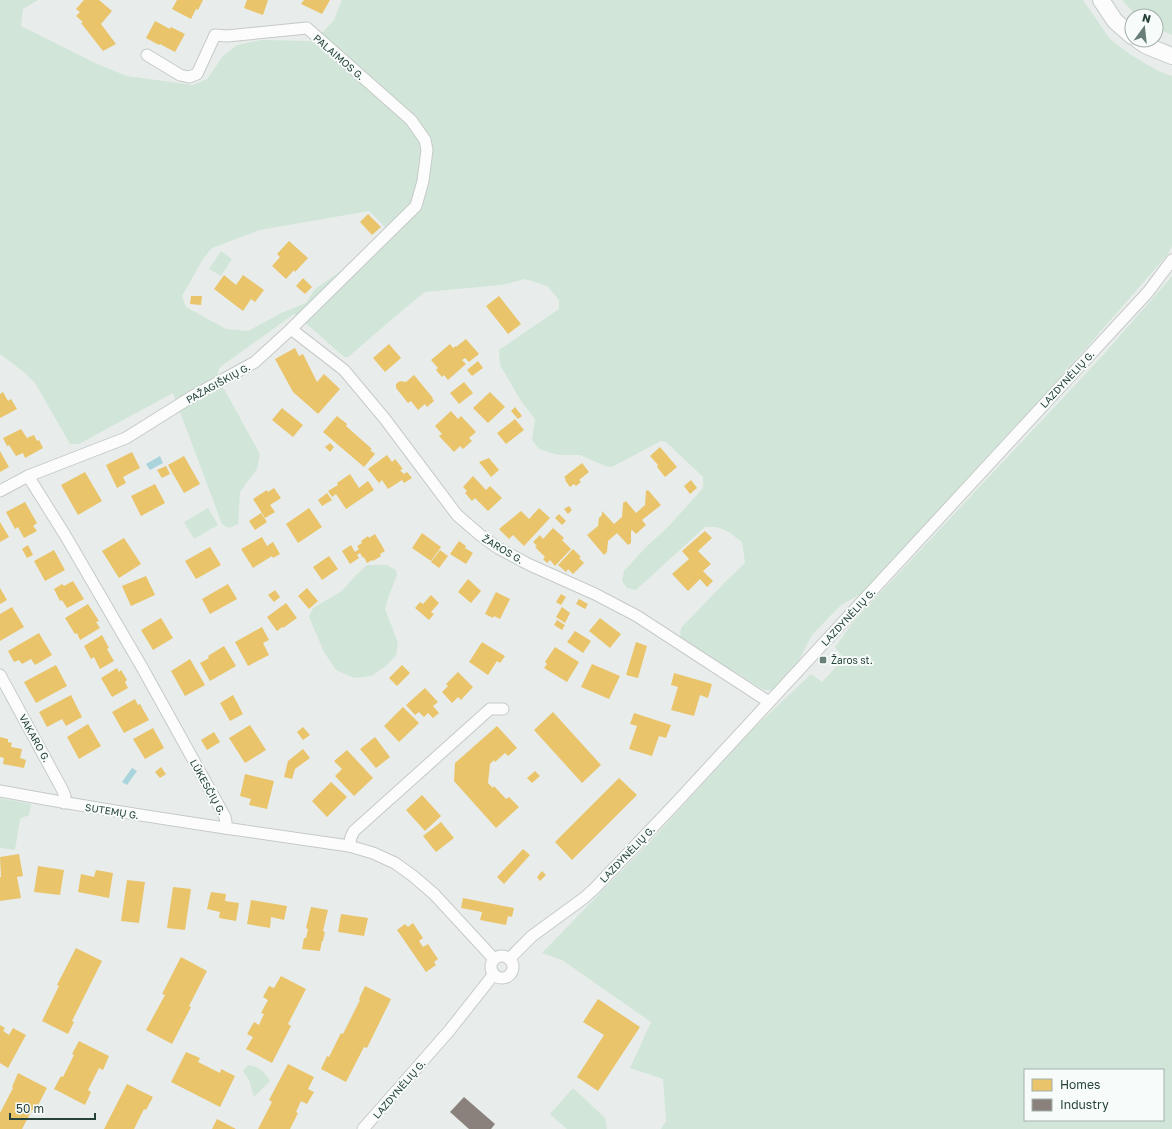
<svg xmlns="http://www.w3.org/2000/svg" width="1172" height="1129" viewBox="0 0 1172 1129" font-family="'Golos Text',sans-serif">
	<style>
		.green { fill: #d1e6d8; fill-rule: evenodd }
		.water { fill: #a9d4db }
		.homes { fill: #e9c46a }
		.industry { fill: #8a817c }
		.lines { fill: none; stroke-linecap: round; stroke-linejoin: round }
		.street-casing { stroke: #c5cac8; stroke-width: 13 }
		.secondary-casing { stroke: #c3cbc8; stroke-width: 18 }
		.street { stroke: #fcfcfc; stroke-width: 11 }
		.secondary { stroke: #fcfcfc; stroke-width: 16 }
		.poi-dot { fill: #697e78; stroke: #f7fbf9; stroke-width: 1.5 }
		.labels { text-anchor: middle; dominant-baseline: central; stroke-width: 4; stroke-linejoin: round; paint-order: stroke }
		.street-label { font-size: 10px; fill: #24423a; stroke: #f7fbf9 }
		.poi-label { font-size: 10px; fill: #24423a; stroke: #f7fbf9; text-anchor: start }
	</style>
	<rect width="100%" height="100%" fill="#e8edeb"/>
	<g class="green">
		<path d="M0,0H38L23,9L21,26L97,64L127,76L193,85L207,79L223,56L237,45L261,40L314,41L334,20L342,0H1083L1110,39L1131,55L1158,71L1172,76V246L1168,254L1081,354L961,487L861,594L841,605L812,635L798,662L777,687L771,690H764L680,638L681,628L727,580L745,563L742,542C729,532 722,525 705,527L636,590L627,588L622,581L624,571L646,547L669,526L703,488V477L666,442L661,441L612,467L605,466L580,455H558L539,449L532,440L535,419L521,401L500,365L499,350L559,309V300L547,286L525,279L502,285L425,292L404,309L348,357H344L309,326L294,314L219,368L218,378L260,454L257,469L240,492L238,524L229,528L222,524L173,393L79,444H70L35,383L25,373L0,354ZM369,211L387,229L341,271L315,289L306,303L281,313L248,331L226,329L186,307L182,296L203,259L212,248L260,230Z"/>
		<polygon points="1122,0 1172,0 1172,35 1156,28 1156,16 1137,16"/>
		<polygon points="221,251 232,259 221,276 209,269"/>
		<path d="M1172,276V1129H661L666,1121L663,1079L630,1068L651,1022L562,960L542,953L659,832L750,732L811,674L822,682L844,658L835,647L853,622L1103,355L1167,282ZM1025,1070H1163V1120H1025Z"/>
		<polygon points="208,508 218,525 194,539 184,522"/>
		<polygon points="367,565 387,565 396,570 397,575 389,595 385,609 398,643 396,655 386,666 371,676 354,678 336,670 324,652 309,617 313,608 342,591 354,577"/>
		<polygon points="0,798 31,804 29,815 20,819 15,850 0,848"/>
		<path d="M248,1065C258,1066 265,1072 270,1081L254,1097L249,1080L243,1071Z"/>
		<polygon points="573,1088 605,1118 607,1129 567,1129 550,1114"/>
	</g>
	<g class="water">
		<polygon points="160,456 163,463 150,470 146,464"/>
		<polygon points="132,768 137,771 127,785 122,782"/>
	</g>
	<g class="homes">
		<polygon points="84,0 99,0 112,11 101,24 116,44 103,51 81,23 83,22 76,16 80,12 76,9"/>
		<polygon points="177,0 203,0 198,10 196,9 191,19 172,9"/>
		<polygon points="247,0 268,0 263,15 244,8"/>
		<polygon points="304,0 330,0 322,14 301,4"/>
		<polygon points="155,21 170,29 171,27 185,34 175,52 160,44 159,45 146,38"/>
		<polygon points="368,214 381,227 372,235 360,222"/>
		<polygon points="289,241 308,258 295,272 294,270 286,279 272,266 280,257 277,254"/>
		<polygon points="224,275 236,285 243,275 264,290 255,302 251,299 243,311 214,289"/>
		<polygon points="303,278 312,287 305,294 296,286"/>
		<polygon points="191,296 202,296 201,305 190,304"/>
		<polygon points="499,296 521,324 508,334 486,306"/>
		<polygon points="466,339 479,354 469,362 465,358 462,360 466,364 448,380 444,375 442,377 436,370 438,368 431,360 450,344 453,348 456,346 456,347"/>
		<polygon points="389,344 401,358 385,372 373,358"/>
		<polygon points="295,348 299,356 303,354 317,382 324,374 340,389 318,414 293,392 275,359"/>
		<polygon points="478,361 483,368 472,376 467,370"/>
		<polygon points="414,375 433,398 432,398 434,401 427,407 425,404 418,410 411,401 408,403 396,388 396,384 400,381 406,382"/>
		<polygon points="464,382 473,393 459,404 450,393"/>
		<polygon points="3,392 8,401 11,399 17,409 0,418 0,394"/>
		<polygon points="490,392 505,407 488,423 473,408"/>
		<polygon points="515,407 522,416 518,419 511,411"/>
		<polygon points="282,408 303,425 293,437 272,420"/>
		<polygon points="451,411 458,419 461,416 476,432 469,438 472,441 463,449 460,446 454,452 439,436 442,434 435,426"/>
		<polygon points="337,416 347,424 346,426 372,449 370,450 375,454 364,467 323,432"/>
		<polygon points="515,419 524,430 506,444 497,433"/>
		<polygon points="21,429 27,438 34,435 37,441 39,440 43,448 25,458 23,453 16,456 9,445 7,446 3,438"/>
		<polygon points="330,443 334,447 330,452 325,447"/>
		<polygon points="660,447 677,467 665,477 657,467 658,465 650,456"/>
		<polygon points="0,451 9,467 0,472"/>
		<polygon points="132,452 140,468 123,477 126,483 117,488 106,465"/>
		<polygon points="387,455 392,462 395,459 403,469 400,470 404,474 407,472 412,478 404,483 402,480 388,489 382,480 379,483 368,469"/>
		<polygon points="184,456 200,484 184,493 168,465"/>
		<polygon points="489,458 499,470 491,477 479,462"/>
		<polygon points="582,463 589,472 579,480 581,482 576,486 574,484 570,487 565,480 566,479 564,477"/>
		<polygon points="166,466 170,474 162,478 157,470"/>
		<polygon points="85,472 102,501 78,515 61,485"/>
		<polygon points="350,474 359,488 368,481 374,490 346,509 336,494 332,497 328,491 338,485 337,483"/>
		<polygon points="473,476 486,490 490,486 502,498 488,511 475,498 472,501 465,493 467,491 463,487"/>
		<polygon points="691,480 697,488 690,494 684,486"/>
		<polygon points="155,484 165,503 141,516 131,496"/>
		<polygon points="274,488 281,498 270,505 275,512 265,518 253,499 267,490 268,492"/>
		<polygon points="648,490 661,505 642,520 646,525 636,534 632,530 631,531 631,543 628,545 617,533 608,541 607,552 604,555 587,535 598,526 599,518 602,515 602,511 614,524 622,517 623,503 626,501 636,513 645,505 646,491"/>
		<polygon points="327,493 332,500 322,506 318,500"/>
		<polygon points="25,502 37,523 33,526 37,531 24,538 18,527 15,529 6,512"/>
		<polygon points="569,506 572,510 568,514 564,509"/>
		<polygon points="309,508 322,527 298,543 286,524"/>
		<polygon points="539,508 550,518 524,546 513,535 509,539 499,529 521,511 529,519"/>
		<polygon points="261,513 267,522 255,530 249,521"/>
		<polygon points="559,514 566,521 562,525 555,518"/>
		<polygon points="0,522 9,537 0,542"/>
		<polygon points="553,528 564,538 562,540 571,549 555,566 550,560 547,563 543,559 545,557 535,547 537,546 533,542 540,535 543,539"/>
		<polygon points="705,531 712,538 698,551 711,564 703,571 713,581 707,587 700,579 688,591 672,574 689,559 682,551"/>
		<polygon points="422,533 441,547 431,561 412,548"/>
		<polygon points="375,534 385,551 380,554 381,556 373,561 372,560 367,563 364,557 363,558 360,553 357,555 359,558 350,564 342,551 351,545 355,552 359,549 357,546 362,543 361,541 368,536 369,538"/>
		<polygon points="262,537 267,546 273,542 280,554 273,558 272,556 253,568 241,549"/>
		<polygon points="124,538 141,564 119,578 102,551"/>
		<polygon points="459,541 466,546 465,548 473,553 466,564 450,554"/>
		<polygon points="28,545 33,555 27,558 22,549"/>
		<polygon points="210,547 221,565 196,579 185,561"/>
		<polygon points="573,549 581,557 579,558 584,563 573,574 568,569 566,572 558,565"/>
		<polygon points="54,550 65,570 45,581 34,561"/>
		<polygon points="440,550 448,556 439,568 431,562"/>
		<polygon points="329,556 338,569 322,580 313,567"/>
		<polygon points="146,576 155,595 131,606 122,586"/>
		<polygon points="468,579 481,591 471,603 458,592"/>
		<polygon points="73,581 84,599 67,608 62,600 60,601 54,589 62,584 64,586"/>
		<polygon points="228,584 237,599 210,614 202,599"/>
		<polygon points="0,588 7,600 0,604"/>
		<polygon points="307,588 318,601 309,609 298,596"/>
		<polygon points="275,590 280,597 274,602 268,595"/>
		<polygon points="496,592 510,599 500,619 494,616 493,618 485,614"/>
		<polygon points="561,594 566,597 561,605 556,602"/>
		<polygon points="431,595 439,603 431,612 434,614 429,620 415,608 420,602 423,604"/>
		<polygon points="579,599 588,604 585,609 576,604"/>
		<polygon points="286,603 297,618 283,628 282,627 277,631 267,617"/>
		<polygon points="88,604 99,621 96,622 100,628 80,640 77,633 75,634 65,618"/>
		<polygon points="12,607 24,627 0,641 0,614"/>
		<polygon points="562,607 570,613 565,623 556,617"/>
		<polygon points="161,618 173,638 153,650 141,630"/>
		<polygon points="600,618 621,634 610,648 589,631"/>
		<polygon points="557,620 565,625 562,630 554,625"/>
		<polygon points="262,627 269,640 263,643 269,655 248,666 235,642"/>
		<polygon points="575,631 591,641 583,653 567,642"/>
		<polygon points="39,633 52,655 35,665 31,659 22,664 19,660 14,662 8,651"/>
		<polygon points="102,635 109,648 107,649 114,661 100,669 94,657 91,659 84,646"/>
		<polygon points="482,642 505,656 500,663 497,661 488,675 469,662"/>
		<polygon points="636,642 647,646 638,678 626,675"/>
		<polygon points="224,646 236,666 210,681 200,663 209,658 208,656"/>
		<polygon points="555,647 579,662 567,682 544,668 547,664 545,662"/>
		<polygon points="190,659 205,685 185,696 171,671"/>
		<polygon points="592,664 620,676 609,699 581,687"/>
		<polygon points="56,665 67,686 36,703 24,682"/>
		<polygon points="402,665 410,673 397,686 389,678"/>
		<polygon points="117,668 119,672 121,670 127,680 125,682 128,688 112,697 101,678"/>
		<polygon points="458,672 473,687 461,700 458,697 452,703 442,692 448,686 446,684"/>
		<polygon points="674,673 712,684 708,698 700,695 694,716 671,710 678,687 671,685"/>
		<polygon points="425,688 438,702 433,706 439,713 433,718 428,713 424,717 419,712 415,715 406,705"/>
		<polygon points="71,695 82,717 66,726 62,719 47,727 39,712"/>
		<polygon points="233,695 243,714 230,721 220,703"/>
		<polygon points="135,699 138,705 140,704 149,720 124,733 112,712"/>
		<polygon points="403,707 419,723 399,742 384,726"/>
		<polygon points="553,712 601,765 582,783 534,730"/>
		<polygon points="634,713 671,725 666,738 659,736 652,756 629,749 637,726 630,724"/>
		<polygon points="88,724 101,746 79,759 67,737"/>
		<polygon points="250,725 266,750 245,763 229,738"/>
		<polygon points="497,726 517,748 508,756 505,753 495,762 494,760 490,764 488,783 493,788 494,786 506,799 509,797 519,807 496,828 454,781 455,763"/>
		<polygon points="303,727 310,735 303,740 297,732"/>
		<polygon points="153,728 164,748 145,759 133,739"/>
		<polygon points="214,732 220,742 207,750 201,740"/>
		<polygon points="0,737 8,739 8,742 12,743 11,747 22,749 20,758 26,760 24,768 3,764 4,758 0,757"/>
		<polygon points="375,737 390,757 376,768 360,749"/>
		<polygon points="303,749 310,758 295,769 292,779 284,777 288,761"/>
		<polygon points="347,750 373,778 354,796 335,776 342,769 334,761"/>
		<polygon points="161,767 166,774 160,778 155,772"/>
		<polygon points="535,771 540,776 532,783 527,778"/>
		<polygon points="245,774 274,781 267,809 249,805 251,799 240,796"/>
		<polygon points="619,778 637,795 572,860 555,842"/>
		<polygon points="331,782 347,797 327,817 312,801"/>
		<polygon points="422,795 441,816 425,831 406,810"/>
		<polygon points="441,822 454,838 436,852 423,836"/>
		<polygon points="523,849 530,855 504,884 497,877"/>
		<polygon points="19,854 23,876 17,877 21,898 0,901 0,877 1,877 0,857"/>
		<polygon points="38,866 64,870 60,895 34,892"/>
		<polygon points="96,870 113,873 109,898 78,892 81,874 94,877"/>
		<polygon points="542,871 546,875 540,881 537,877"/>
		<polygon points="127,880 145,882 139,923 121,921"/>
		<polygon points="173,887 191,889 185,930 167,928"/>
		<polygon points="211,892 226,894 225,901 239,903 236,921 219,918 220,912 207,909"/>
		<polygon points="463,898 514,908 512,917 508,916 506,925 480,920 482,912 461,908"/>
		<polygon points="251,900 287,906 284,920 271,917 270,928 247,924"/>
		<polygon points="311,907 328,910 323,931 325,932 323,941 322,941 320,951 302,949 304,938 306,938 308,929 306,928"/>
		<polygon points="341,914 368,918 364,936 338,932"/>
		<polygon points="413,923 423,938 419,941 423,947 428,944 438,959 434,962 436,965 426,972 397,930 405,924 408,927"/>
		<polygon points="76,948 102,961 72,1021 74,1022 68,1034 42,1021 59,986 57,985"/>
		<polygon points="181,957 207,971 189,1006 191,1007 172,1044 146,1030 165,995 162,994"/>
		<polygon points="281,976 306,989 288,1024 291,1026 272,1063 246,1049 253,1037 247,1034 254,1022 259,1025 264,1014 261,1013 268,1000 263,997 269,986 274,988"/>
		<polygon points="365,986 391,999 367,1048 364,1047 346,1082 321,1069 327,1056 329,1057 341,1033 343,1034 360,1000 359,999"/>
		<polygon points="598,999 640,1027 598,1091 577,1077 604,1035 583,1022"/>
		<polygon points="0,1025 5,1028 3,1031 9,1035 13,1028 26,1035 8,1068 0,1063"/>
		<polygon points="79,1041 109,1056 103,1070 99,1068 88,1090 91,1092 85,1105 54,1089 61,1076 63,1077 74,1055 72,1054"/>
		<polygon points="186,1052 200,1058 198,1062 220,1073 221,1069 235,1076 220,1107 171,1082"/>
		<polygon points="288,1064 314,1077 308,1089 314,1092 307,1104 301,1101 296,1112 298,1113 290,1129 258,1129 272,1102 269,1100"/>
		<polygon points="18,1073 47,1088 35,1111 32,1110 22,1129 0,1129 0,1113 13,1088 12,1087"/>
		<polygon points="127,1084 153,1097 146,1110 144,1109 134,1129 104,1129"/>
		<polygon points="217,1119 236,1129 212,1129"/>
	</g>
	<polygon class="industry" points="464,1097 495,1124 491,1129 469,1129 450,1112"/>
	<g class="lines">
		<defs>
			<g id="street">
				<polyline points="291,329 344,370 385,419 457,515 479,534 498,548 530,565 595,594 637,616 769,702"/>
				<polyline points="28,476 65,535 143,669 225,817 226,822 225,828 349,846 373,853 395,863 413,876 434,894 494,959"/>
				<polyline points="0,491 28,476 126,438 193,396 255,362 291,329 416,206 423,181 427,150 425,140 411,120 307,28 227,36 215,35 197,74 189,77 180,75 147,55"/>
				<polyline points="0,675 62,789 65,796 64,803"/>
				<path d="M0,791C75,805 150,817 225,828"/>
				<polyline points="349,846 351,837 354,831 490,709 503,709"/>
				<circle cx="502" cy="967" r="11"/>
				<polyline points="509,959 532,936 584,898 595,888 675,804 1148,292 1172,260"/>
				<polyline points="363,1129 449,1031 494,974"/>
			</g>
			<g id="secondary">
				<polyline points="1101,0 1115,21 1132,36"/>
				<polyline points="1138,40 1147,46 1172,56"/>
			</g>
		</defs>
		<use href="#street" class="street-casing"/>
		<use href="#secondary" class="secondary-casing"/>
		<use href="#street" class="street"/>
		<use href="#secondary" class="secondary"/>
	</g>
	<rect class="poi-dot" x="819" y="656" width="8" height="8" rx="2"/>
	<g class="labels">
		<g class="street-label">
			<text transform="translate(339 57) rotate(41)">PALAIMOS G.</text>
			<text transform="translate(1067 379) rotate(-47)">LAZDYNĖLIŲ G.</text>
			<text transform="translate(218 383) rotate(-29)">PAŽAGIŠKIŲ G.</text>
			<text transform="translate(503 549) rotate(31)">ŽAROS G.</text>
			<text transform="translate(848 617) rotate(-47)">LAZDYNĖLIŲ G.</text>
			<text transform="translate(35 738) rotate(61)">VAKARO G.</text>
			<text transform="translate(208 787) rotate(61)">LŪKESČIŲ G.</text>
			<text transform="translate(112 811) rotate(9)">SUTEMŲ G.</text>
			<text transform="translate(627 854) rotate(-46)">LAZDYNĖLIŲ G.</text>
			<text transform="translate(399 1089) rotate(-49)">LAZDYNĖLIŲ G.</text>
		</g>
		<g class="poi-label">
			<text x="831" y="660">Žaros st.</text>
		</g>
	</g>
	<rect x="1024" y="1069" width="140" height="52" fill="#f7fbf9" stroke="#a3b1ad"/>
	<rect x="1032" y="1079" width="20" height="12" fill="#e9c46a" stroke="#a3b1ad"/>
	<text x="1060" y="1089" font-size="12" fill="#24423a">Homes</text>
	<rect x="1032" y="1099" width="20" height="12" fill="#8a817c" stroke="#a3b1ad"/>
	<text x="1060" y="1109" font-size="12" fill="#24423a">Industry</text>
	<g transform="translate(1144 28) rotate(15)"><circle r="19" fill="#f7fbf9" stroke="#a3b1ad"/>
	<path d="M0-3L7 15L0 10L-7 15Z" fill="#697e78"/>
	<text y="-6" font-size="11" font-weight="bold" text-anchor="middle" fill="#24423a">N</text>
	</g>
	<path d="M10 1113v6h85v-6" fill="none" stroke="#24423a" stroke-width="2"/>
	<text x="16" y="1113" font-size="12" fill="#24423a" stroke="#f7fbf9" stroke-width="3" paint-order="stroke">50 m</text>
</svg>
